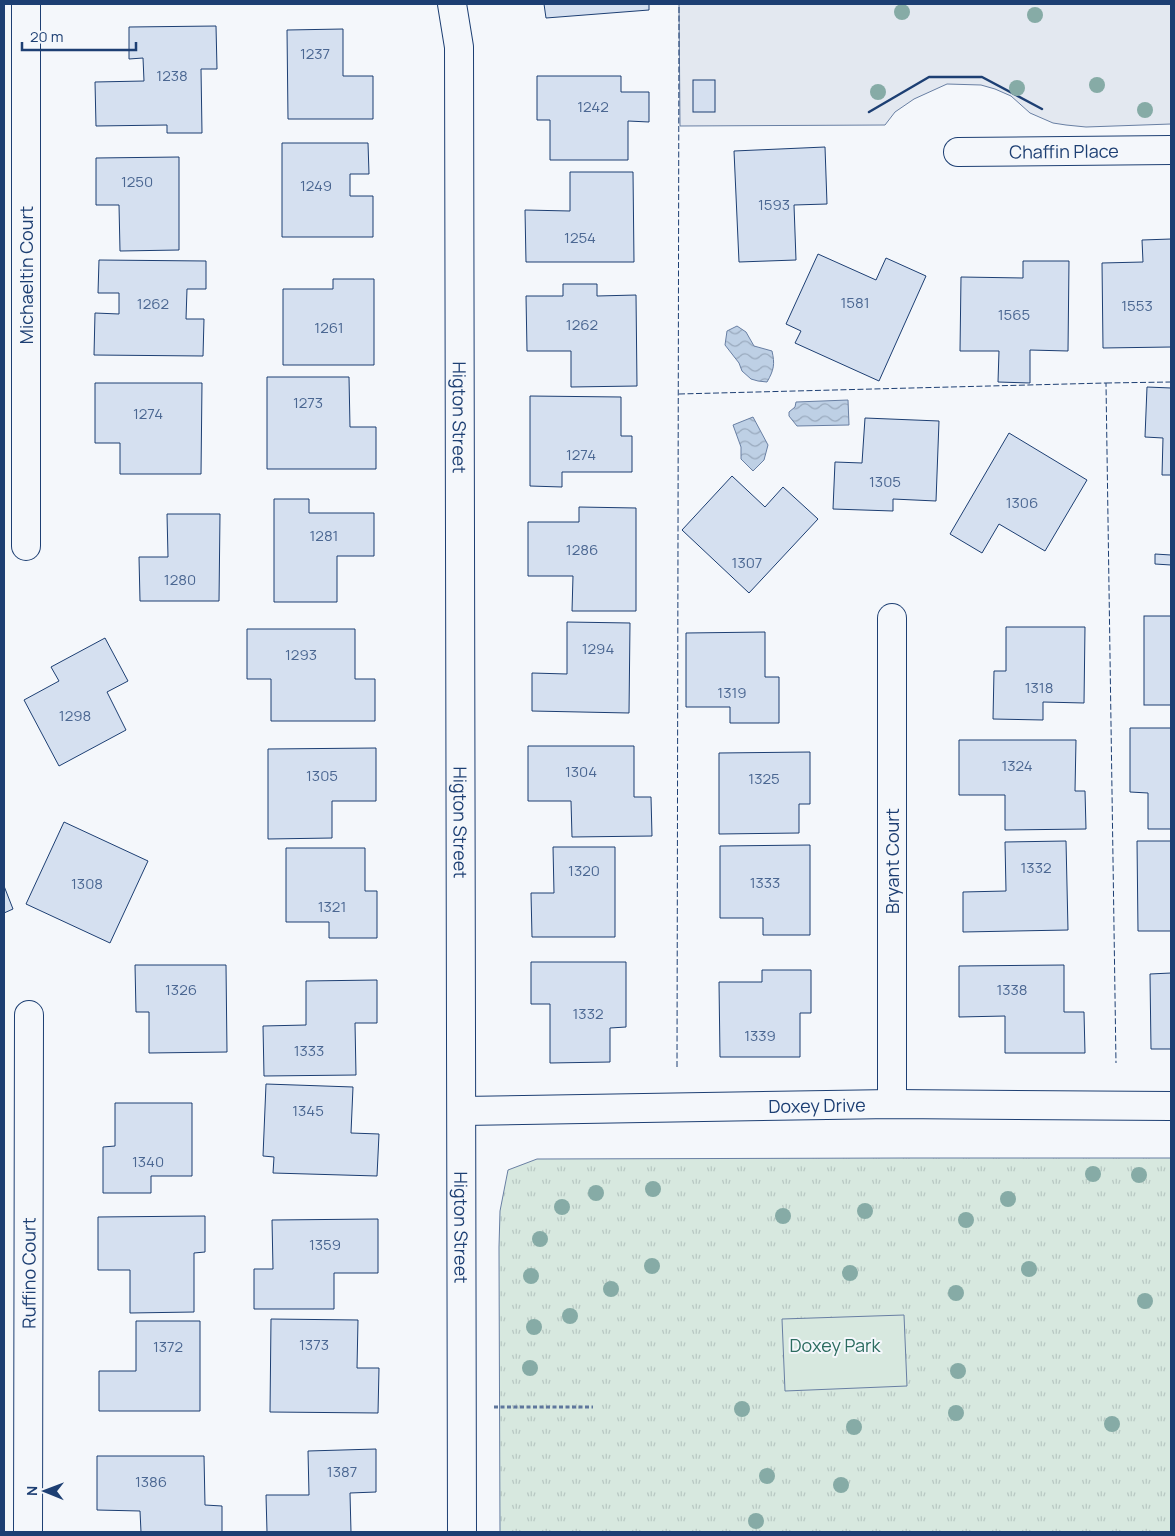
<svg xmlns="http://www.w3.org/2000/svg" width="1175" height="1536" viewBox="0 0 1175 1536" font-family="Manrope,sans-serif">
	<style>
		.grass { fill: url(#grass-tufts); stroke: #687fa3 }
		.pitch { fill: #d7e8df; stroke: #687fa3 }
		.parking { fill: #e3e8f0; stroke: #687fa3 }
		.water { fill: url(#water-waves); stroke: #687fa3 }
		.building { fill: #d5e0f0; stroke: #1d3f73 }
		.lines { fill: none; stroke-linecap: round; stroke-linejoin: round }
		.minor-casing { stroke: #1d3f73; stroke-width: 30 }
		.path { stroke: #5e769c; stroke-width: 3; stroke-dasharray: 4 2.5; stroke-linecap: butt }
		.minor { stroke: #f4f7fb; stroke-width: 28 }
		.fence { stroke: #1d3f73; stroke-width: 1; stroke-dasharray: 6 2.5; stroke-linecap: butt }
		.wall { stroke: #1d3f73; stroke-width: 2.5 }
		.tree { fill: #86aba6 }
		.labels { text-anchor: middle; dominant-baseline: central; stroke-width: 4; stroke-linejoin: round; paint-order: stroke }
		.number-label { font-size: 15px; fill: #4b6792 }
		.street-label { font-size: 18px; fill: #1d3f73; stroke: #f4f7fb }
		.park-label { font-size: 18px; fill: #2c6c60; stroke: #f4f7fb }
	</style>
	<defs>
		<pattern id="grass-tufts" width="24" height="20" patternUnits="userSpaceOnUse" patternTransform="scale(1.25)"><rect width="24" height="20" fill="#d7e8df"/><path d="M3 7l-1-3M5 7V3M7 7l1-3M15 17l-1-3M17 17v-4M19 17l1-3" fill="none" stroke="#b8c8c3"/></pattern>
		<pattern id="water-waves" width="16" height="10" patternUnits="userSpaceOnUse" patternTransform="scale(1.25)"><rect width="16" height="10" fill="#bed0e5"/><path d="M0 5q4-4 8 0t8 0" fill="none" stroke="#9aaabe"/></pattern>
	</defs>
	<rect width="100%" height="100%" fill="#f4f7fb"/>
	<polygon class="grass" points="905,1158 1171,1158 1171,1532 500,1532 499,1247 500,1211 508,1170 537,1159"/>
	<polygon class="pitch" points="904,1315 907,1386 785,1391 782,1319"/>
	<polygon class="parking" points="679,4 1171,4 1171,124 1086,127 1066,125 1053,123 1030,113 1011,96 995,89 981,85 947,84 914,99 895,112 885,125 680,126"/>
	<g class="water">
		<path d="M737,326L746,332L754,346L772,351C775,364 774,370 767,382L758,381L751,379L742,371L739,363L725,345L727,331Z"/>
		<polygon points="848,400 849,425 797,426 789,416 789,412 795,407 796,402"/>
		<polygon points="753,417 768,445 764,460 753,471 741,459 741,447 733,425"/>
	</g>
	<g class="building">
		<polygon points="544,4 649,4 649,10 546,18"/>
		<polygon points="216,26 217,69 201,69 202,133 167,133 167,125 96,126 95,82 144,81 143,58 129,59 129,27"/>
		<polygon points="343,29 343,76 373,76 373,119 288,119 287,30"/>
		<polygon points="537,76 621,76 621,92 649,92 649,122 628,121 628,160 550,160 550,120 537,120"/>
		<rect x="693" y="80" width="22" height="32"/>
		<polygon points="282,143 368,143 369,174 350,174 350,196 373,196 373,237 282,237"/>
		<polygon points="825,147 827,204 794,205 796,260 739,262 734,151"/>
		<polygon points="179,157 179,250 120,251 119,205 96,205 96,158"/>
		<polygon points="570,172 633,172 634,262 526,262 525,210 570,211"/>
		<polygon points="1171,239 1171,347 1103,348 1102,263 1143,262 1142,240"/>
		<polygon points="818,254 876,280 886,258 926,276 879,381 795,343 801,331 786,324"/>
		<polygon points="99,260 206,261 206,289 187,289 186,319 204,319 203,356 94,355 95,313 119,314 119,293 98,293"/>
		<polygon points="1023,261 1069,261 1068,351 1030,350 1030,383 998,382 999,351 960,351 961,277 1023,278"/>
		<polygon points="333,279 374,279 374,365 283,365 283,289 333,289"/>
		<polygon points="563,284 597,284 597,296 636,295 637,386 571,387 571,351 527,351 526,296 563,296"/>
		<polygon points="267,377 349,377 350,427 376,427 376,469 267,469"/>
		<polygon points="95,383 202,383 201,474 120,474 120,443 95,443"/>
		<polygon points="1147,387 1171,388 1171,475 1162,475 1163,438 1145,437"/>
		<polygon points="530,396 621,397 621,436 632,436 632,472 562,472 562,487 530,486"/>
		<polygon points="865,418 939,421 936,501 893,499 893,511 833,509 835,462 862,463"/>
		<polygon points="1009,433 1087,480 1045,551 999,524 982,553 950,534"/>
		<polygon points="732,476 765,507 783,487 818,519 749,593 682,530"/>
		<polygon points="274,499 309,499 309,513 374,513 374,556 337,556 337,602 274,602"/>
		<polygon points="579,507 636,508 636,611 572,611 573,576 528,576 528,522 579,522"/>
		<polygon points="167,514 220,514 219,601 140,601 139,557 168,557"/>
		<polygon points="1155,554 1171,555 1171,565 1155,564"/>
		<rect x="1144" y="616" width="27" height="89"/>
		<polygon points="567,622 630,623 629,713 532,711 532,673 567,674"/>
		<polygon points="1006,627 1085,627 1084,703 1043,702 1043,720 993,719 994,671 1006,671"/>
		<polygon points="247,629 355,629 355,679 375,679 375,721 271,721 271,679 247,679"/>
		<polygon points="765,632 765,677 779,677 779,723 730,723 730,707 686,707 686,633"/>
		<polygon points="105,638 128,681 107,692 126,730 59,766 24,700 59,681 51,667"/>
		<polygon points="1130,728 1171,728 1171,829 1148,829 1148,793 1130,792"/>
		<polygon points="959,740 1076,740 1075,791 1085,791 1086,829 1005,830 1005,795 959,795"/>
		<polygon points="528,746 634,746 634,797 651,797 652,836 572,837 571,801 528,801"/>
		<polygon points="376,748 376,801 332,801 332,838 268,839 268,749"/>
		<polygon points="810,752 810,804 799,804 799,833 719,834 719,753"/>
		<polygon points="64,822 148,861 110,943 26,904"/>
		<polygon points="1066,841 1068,930 963,932 963,892 1006,891 1005,842"/>
		<polygon points="1137,841 1171,841 1171,931 1138,931"/>
		<polygon points="810,845 810,935 763,935 763,918 720,918 720,846"/>
		<polygon points="553,847 615,847 615,937 532,937 531,893 554,893"/>
		<polygon points="286,848 365,848 365,891 377,891 377,938 329,938 329,922 286,922"/>
		<polygon points="4,886 13,909 4,913"/>
		<polygon points="531,962 626,962 626,1027 610,1028 610,1062 550,1063 550,1004 531,1004"/>
		<polygon points="135,965 226,965 227,1052 149,1053 149,1012 136,1012"/>
		<polygon points="1064,965 1064,1012 1084,1012 1085,1053 1005,1053 1005,1016 959,1017 959,966"/>
		<polygon points="762,970 811,970 811,1013 800,1013 800,1057 720,1057 719,982 762,982"/>
		<polygon points="1171,973 1171,1049 1151,1049 1150,974"/>
		<polygon points="377,980 377,1023 355,1023 356,1075 264,1076 263,1026 306,1025 306,981"/>
		<polygon points="266,1084 353,1087 351,1133 379,1134 377,1176 273,1173 274,1157 263,1156"/>
		<polygon points="115,1103 192,1103 192,1176 151,1176 151,1193 103,1193 103,1147 115,1146"/>
		<polygon points="205,1216 205,1252 194,1253 194,1312 130,1313 130,1270 98,1270 98,1217"/>
		<polygon points="378,1219 378,1273 334,1273 334,1309 254,1309 254,1269 273,1269 272,1220"/>
		<polygon points="271,1319 358,1320 357,1368 379,1368 378,1413 270,1412"/>
		<polygon points="136,1321 200,1321 200,1411 99,1411 99,1371 136,1371"/>
		<polygon points="376,1449 376,1492 350,1493 351,1532 267,1532 266,1495 309,1495 308,1451"/>
		<polygon points="97,1456 204,1456 205,1505 222,1506 222,1532 141,1532 140,1511 97,1510"/>
	</g>
	<g class="lines">
		<defs>
			<g id="minor">
				<polyline points="26,4 26,546"/>
				<path id="s1" d="M452,4L459,47L462,1532"/>
				<path id="s2" d="M958,152L1171,150"/>
				<polyline points="892,618 892,1104"/>
				<path id="s3" d="M462,1111L892,1104L1171,1106"/>
				<path id="s4" d="M28,1532L29,1015"/>
			</g>
		</defs>
		<use href="#minor" class="minor-casing"/>
		<polyline class="path" points="494,1407 593,1407"/>
		<use href="#minor" class="minor"/>
		<g class="fence">
			<polyline points="1106,383 1171,382"/>
			<polyline points="679,394 1106,383 1116,1063"/>
			<polyline points="677,1067 679,4"/>
		</g>
		<polyline class="wall" points="869,112 929,77 982,77 1042,109"/>
	</g>
	<g class="tree">
		<circle cx="902" cy="12" r="8"/>
		<circle cx="1035" cy="15" r="8"/>
		<circle cx="1097" cy="85" r="8"/>
		<circle cx="1017" cy="88" r="8"/>
		<circle cx="878" cy="92" r="8"/>
		<circle cx="1145" cy="110" r="8"/>
		<circle cx="1093" cy="1174" r="8"/>
		<circle cx="1139" cy="1175" r="8"/>
		<circle cx="653" cy="1189" r="8"/>
		<circle cx="596" cy="1193" r="8"/>
		<circle cx="1008" cy="1199" r="8"/>
		<circle cx="562" cy="1207" r="8"/>
		<circle cx="865" cy="1211" r="8"/>
		<circle cx="783" cy="1216" r="8"/>
		<circle cx="966" cy="1220" r="8"/>
		<circle cx="540" cy="1239" r="8"/>
		<circle cx="652" cy="1266" r="8"/>
		<circle cx="1029" cy="1269" r="8"/>
		<circle cx="850" cy="1273" r="8"/>
		<circle cx="531" cy="1276" r="8"/>
		<circle cx="611" cy="1289" r="8"/>
		<circle cx="956" cy="1293" r="8"/>
		<circle cx="1145" cy="1301" r="8"/>
		<circle cx="570" cy="1316" r="8"/>
		<circle cx="534" cy="1327" r="8"/>
		<circle cx="530" cy="1368" r="8"/>
		<circle cx="958" cy="1371" r="8"/>
		<circle cx="742" cy="1409" r="8"/>
		<circle cx="956" cy="1413" r="8"/>
		<circle cx="1112" cy="1424" r="8"/>
		<circle cx="854" cy="1427" r="8"/>
		<circle cx="767" cy="1476" r="8"/>
		<circle cx="841" cy="1485" r="8"/>
		<circle cx="756" cy="1521" r="8"/>
	</g>
	<g class="labels">
		<g class="number-label">
			<text x="315" y="53">1237</text>
			<text x="172" y="75">1238</text>
			<text x="593" y="106">1242</text>
			<text x="137" y="181">1250</text>
			<text x="316" y="185">1249</text>
			<text x="774" y="204">1593</text>
			<text x="580" y="237">1254</text>
			<text x="855" y="302">1581</text>
			<text x="153" y="303">1262</text>
			<text x="1137" y="305">1553</text>
			<text x="1014" y="314">1565</text>
			<text x="582" y="324">1262</text>
			<text x="329" y="327">1261</text>
			<text x="308" y="402">1273</text>
			<text x="148" y="413">1274</text>
			<text x="581" y="454">1274</text>
			<text x="885" y="481">1305</text>
			<text x="1022" y="502">1306</text>
			<text x="324" y="535">1281</text>
			<text x="582" y="549">1286</text>
			<text x="747" y="562">1307</text>
			<text x="180" y="579">1280</text>
			<text x="598" y="648">1294</text>
			<text x="301" y="654">1293</text>
			<text x="1039" y="687">1318</text>
			<text x="732" y="692">1319</text>
			<text x="75" y="715">1298</text>
			<text x="1017" y="765">1324</text>
			<text x="581" y="771">1304</text>
			<text x="322" y="775">1305</text>
			<text x="764" y="778">1325</text>
			<text x="1036" y="867">1332</text>
			<text x="584" y="870">1320</text>
			<text x="765" y="882">1333</text>
			<text x="87" y="883">1308</text>
			<text x="332" y="906">1321</text>
			<text x="181" y="989">1326</text>
			<text x="1012" y="989">1338</text>
			<text x="588" y="1013">1332</text>
			<text x="760" y="1035">1339</text>
			<text x="309" y="1050">1333</text>
			<text x="308" y="1110">1345</text>
			<text x="148" y="1161">1340</text>
			<text x="325" y="1244">1359</text>
			<text x="314" y="1344">1373</text>
			<text x="168" y="1346">1372</text>
			<text x="342" y="1471">1387</text>
			<text x="151" y="1481">1386</text>
		</g>
		<g class="street-label">
			<text stroke="none"><textPath href="#s2" startOffset="106">Chaffin Place</textPath></text>
			<text transform="translate(26 275) rotate(-90)">Michaeltin Court</text>
			<text stroke="none"><textPath href="#s1" startOffset="414">Higton Street</textPath></text>
			<text stroke="none"><textPath href="#s1" startOffset="819">Higton Street</textPath></text>
			<text transform="translate(892 861) rotate(-90)">Bryant Court</text>
			<text stroke="none"><textPath href="#s3" startOffset="355">Doxey Drive</textPath></text>
			<text stroke="none"><textPath href="#s1" startOffset="1224">Higton Street</textPath></text>
			<text stroke="none"><textPath href="#s4" startOffset="259">Ruffino Court</textPath></text>
		</g>
		<g class="park-label">
			<text x="835" y="1345">Doxey Park</text>
		</g>
	</g>
	<rect width="1175" height="1536" fill="none" stroke="#1d3f73" stroke-width="10"/>
	<g transform="translate(45 1491) rotate(271)" stroke="#f4f7fb" stroke-width="4" paint-order="stroke">
	<path d="M0-4L9 19L0 12L-9 19Z" fill="#1d3f73"/>
	<text y="-8" font-size="14" font-weight="bold" text-anchor="middle" fill="#1d3f73">N</text>
	</g>
	<path d="M22 42v8h114v-8" fill="none" stroke="#1d3f73" stroke-width="2.5"/>
	<text x="30" y="42" font-size="15" fill="#1d3f73" stroke="#f4f7fb" stroke-width="4" paint-order="stroke">20 m</text>
</svg>
